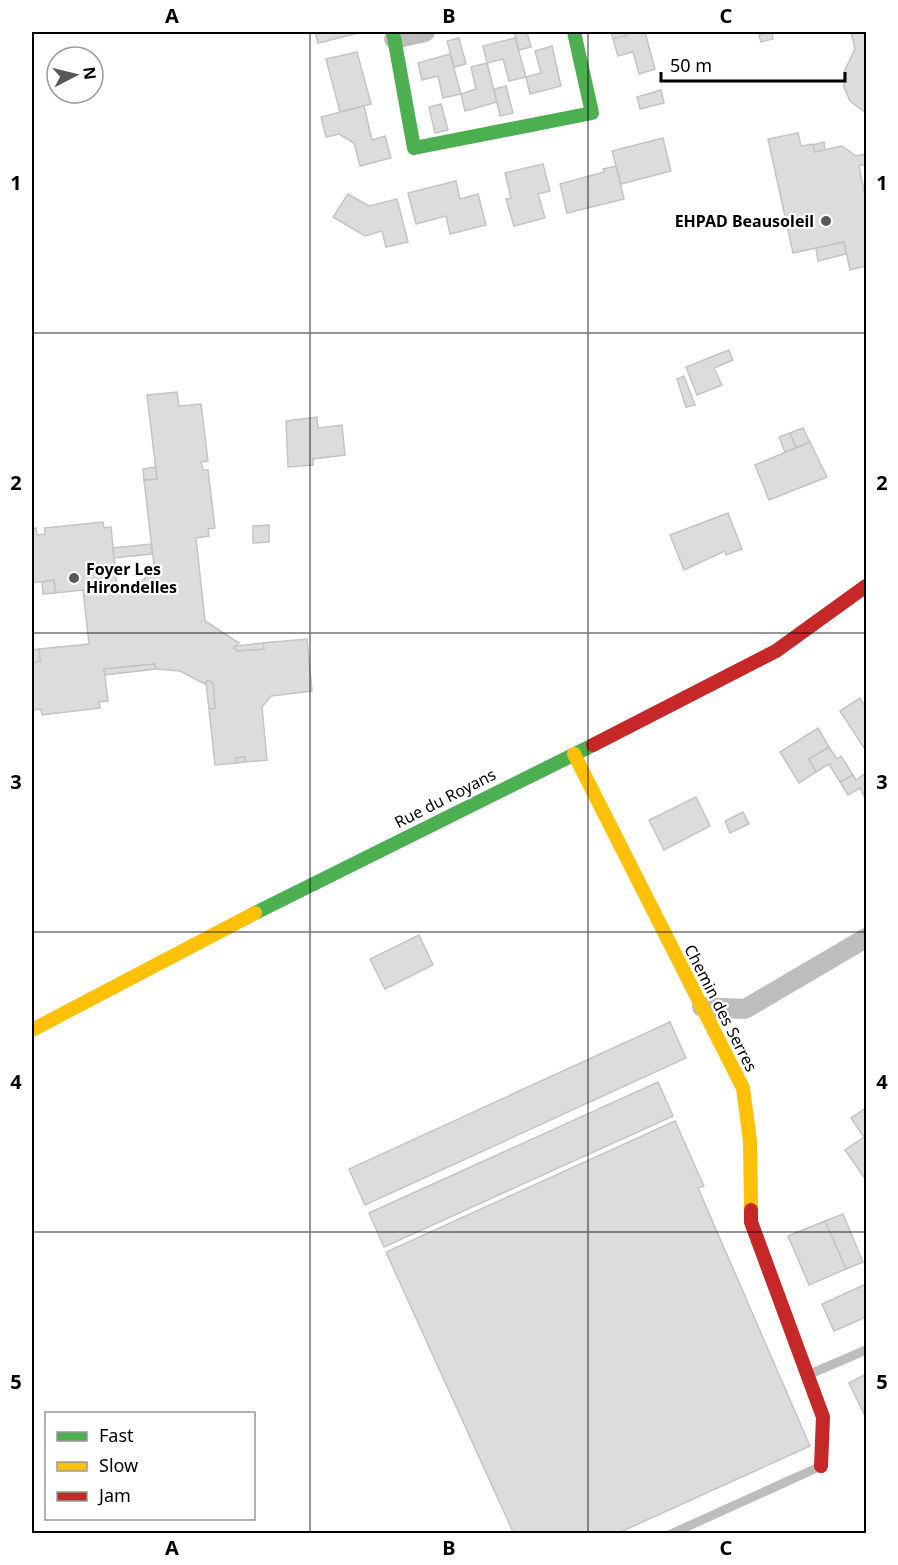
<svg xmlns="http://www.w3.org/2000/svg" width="898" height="1565" viewBox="0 0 898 1565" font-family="'Noto Sans',sans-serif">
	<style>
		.building { fill: #dcdcdc; stroke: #c4c4c4; stroke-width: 1.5 }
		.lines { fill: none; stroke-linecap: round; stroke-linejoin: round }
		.lane { stroke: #bdbdbd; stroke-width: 9 }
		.street { stroke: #bdbdbd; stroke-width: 20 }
		.fast { stroke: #4caf50; stroke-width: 14 }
		.slow { stroke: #ffc107; stroke-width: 14 }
		.jam { stroke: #c62828; stroke-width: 14 }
		.grid { fill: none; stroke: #000; stroke-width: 1.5; stroke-opacity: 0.55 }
		.poi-dot { fill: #595959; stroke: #fff; stroke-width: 2 }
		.labels { text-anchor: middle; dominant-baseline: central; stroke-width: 4.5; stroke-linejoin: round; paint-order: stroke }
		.poi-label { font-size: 16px; font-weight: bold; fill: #000; stroke: #fff; text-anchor: end }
		.street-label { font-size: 16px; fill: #000; stroke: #fff }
		.neatline { fill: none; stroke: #000; stroke-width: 2 }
		.grid-label { font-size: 20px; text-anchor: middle; font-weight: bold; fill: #000 }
	</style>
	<rect width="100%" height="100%" fill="#fff"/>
	<g class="building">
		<polygon points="315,32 359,32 359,33 318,43"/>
		<polygon points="514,32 527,32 531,47 519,50"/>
		<polygon points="611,32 627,32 628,35 613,39"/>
		<polygon points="627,32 645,32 655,69 639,74 633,52 618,56 613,39 628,35"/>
		<polygon points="772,32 773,39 761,42 759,35"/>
		<polygon points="851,32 866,32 866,113 850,101 844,87 844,72 855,49"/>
		<polygon points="459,38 466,64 454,67 447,41"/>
		<polygon points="515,38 526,77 509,81 503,59 487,63 483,46"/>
		<polygon points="552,46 561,86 530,94 526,77 541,73 535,51"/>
		<polygon points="357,52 371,104 340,112 326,59"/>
		<polygon points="450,54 461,94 443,98 438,76 422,80 418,63"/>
		<polygon points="487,63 497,102 465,111 461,94 476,89 471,67"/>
		<polygon points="506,86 513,113 500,116 494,89"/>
		<polygon points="661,90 664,103 640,109 637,97"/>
		<polygon points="441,104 448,130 435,133 429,107"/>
		<polygon points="364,106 372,140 385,136 391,158 360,166 354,143 339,134 326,137 321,117"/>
		<polygon points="798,133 801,146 813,144 815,152 842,146 856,156 866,154 866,164 859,166 866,200 866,266 850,270 844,242 793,253 768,139"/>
		<polygon points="663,138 671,171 621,184 612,151"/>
		<polygon points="824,142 825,150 815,152 813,145"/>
		<polygon points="543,164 550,191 538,194 545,218 514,226 506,199 511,198 505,173"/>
		<polygon points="616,166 624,199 567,213 560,184 604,172 603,169"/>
		<polygon points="456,181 460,199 478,194 486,225 450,234 446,216 416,224 408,193"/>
		<polygon points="348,194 369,206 397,199 408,242 386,247 382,231 365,236 333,217"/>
		<polygon points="844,242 846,254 818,261 816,248"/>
		<polygon points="729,350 733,360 714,368 722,385 697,395 686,367"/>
		<polygon points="684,376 695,405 686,407 677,379"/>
		<polygon points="177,392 179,406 201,404 208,461 201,462 203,470 208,470 215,528 208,529 209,536 196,538 205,621 239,643 234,648 238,651 264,649 263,643 307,639 312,691 271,696 262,707 267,760 245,762 245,757 236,758 237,763 215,765 209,709 215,708 213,683 208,680 205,684 180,671 156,669 155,664 104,669 108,701 99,702 100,708 42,715 41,709 33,710 32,716 32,663 40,661 39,649 89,644 83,590 55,593 54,580 32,583 32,529 36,528 37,535 45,534 45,528 103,522 104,528 111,527 117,586 140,583 148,575 155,574 144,480 157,479 147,395"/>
		<polygon points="317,417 318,428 342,425 345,455 313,459 313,465 288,467 286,421"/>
		<polygon points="803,428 810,442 796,448 790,433"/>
		<polygon points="790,433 796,448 785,452 779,437"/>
		<polygon points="810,442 827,477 769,500 755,465"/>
		<polygon points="155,467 157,479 144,480 143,469"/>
		<polygon points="728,513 742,549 726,555 725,551 684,570 670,535"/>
		<polygon points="269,525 269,542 253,543 253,526"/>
		<polygon points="151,544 152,554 114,558 113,548"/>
		<polygon points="54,580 55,593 43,594 42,582"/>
		<polygon points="263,643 264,649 238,651 234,648 236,646"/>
		<polygon points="39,649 40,661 32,663 32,650"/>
		<polygon points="155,664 156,669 105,675 104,669"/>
		<polygon points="208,680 213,683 215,708 209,709 206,683"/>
		<polygon points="860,698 866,708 866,751 840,711"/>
		<polygon points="818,728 829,747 809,759 816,772 799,783 780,752"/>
		<polygon points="829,747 837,759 841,756 853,775 840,782 829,764 816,772 809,759"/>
		<polygon points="245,757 245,762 237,763 236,758"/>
		<polygon points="866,773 866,800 860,788 848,795 840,782 853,775 856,780"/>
		<polygon points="696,797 710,826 664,850 649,820"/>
		<polygon points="743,812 749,824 730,833 725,821"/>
		<polygon points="419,935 433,965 385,989 370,959"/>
		<polygon points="670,1022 686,1058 365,1205 349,1169"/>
		<polygon points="658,1082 673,1116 384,1247 369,1213"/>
		<polygon points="866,1108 866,1180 845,1150 864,1137 851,1118"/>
		<polygon points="675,1121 704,1186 698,1188 810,1446 616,1534 514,1534 386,1252"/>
		<polygon points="843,1214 863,1262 846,1269 825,1221"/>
		<polygon points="825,1221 846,1269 809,1285 788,1236"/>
		<polygon points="866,1284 866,1317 834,1331 822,1304"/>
		<polygon points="866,1374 866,1418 849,1383"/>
	</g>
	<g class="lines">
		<g class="lane">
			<polyline points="810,1374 866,1350"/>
			<polyline points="671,1534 819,1467"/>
		</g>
		<g class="street">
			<polyline points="394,39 425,32"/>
			<polyline points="702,1007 745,1009 866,938"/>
		</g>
		<g class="fast">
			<polyline points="393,32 414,148 592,113 574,32"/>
			<polyline points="255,913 593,745"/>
		</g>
		<g class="slow">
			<polyline points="574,754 743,1088 750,1141 751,1210"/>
			<polyline points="32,1030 255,913"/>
		</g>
		<g class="jam">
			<polyline points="593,745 776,651 866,586"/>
			<polyline points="751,1210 751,1222 823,1417 821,1466"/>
		</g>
	</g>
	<path class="grid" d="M310,32V1534M588,32V1534M32,333H866M32,633H866M32,932H866M32,1232H866"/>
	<g class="poi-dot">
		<circle cx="826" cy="221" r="6"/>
		<circle cx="74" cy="578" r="6"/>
	</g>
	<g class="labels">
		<g class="poi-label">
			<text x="814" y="221">EHPAD Beausoleil</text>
			<text x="86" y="569" text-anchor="start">Foyer Les<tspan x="86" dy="18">Hirondelles</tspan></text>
		</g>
		<g class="street-label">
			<text transform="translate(445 798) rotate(-27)">Rue du Royans</text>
			<text transform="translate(721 1008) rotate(63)">Chemin des Serres</text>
		</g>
	</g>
	<rect width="898" height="1565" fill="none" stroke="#ffffff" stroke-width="66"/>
	<rect x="45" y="1412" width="210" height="108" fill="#ffffff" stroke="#999999" stroke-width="1.5"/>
	<rect x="57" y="1432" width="30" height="9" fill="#4caf50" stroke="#999999" stroke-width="1.5"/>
	<text x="99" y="1442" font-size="18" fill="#000000">Fast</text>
	<rect x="57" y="1462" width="30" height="9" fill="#ffc107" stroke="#999999" stroke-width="1.5"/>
	<text x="99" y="1472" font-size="18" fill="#000000">Slow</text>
	<rect x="57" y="1492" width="30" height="9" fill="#c62828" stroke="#999999" stroke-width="1.5"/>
	<text x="99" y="1502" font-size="18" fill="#000000">Jam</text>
	<g transform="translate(75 75) rotate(83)"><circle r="28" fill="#ffffff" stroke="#999999" stroke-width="1.5"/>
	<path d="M0-4.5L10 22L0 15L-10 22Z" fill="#595959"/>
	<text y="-9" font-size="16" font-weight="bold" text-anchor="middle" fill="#000000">N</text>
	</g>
	<path d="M661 72v9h184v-9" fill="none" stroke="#000000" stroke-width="3"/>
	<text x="670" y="72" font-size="18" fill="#000000" stroke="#ffffff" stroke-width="4.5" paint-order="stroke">50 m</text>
	<rect x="33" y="33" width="832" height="1499" class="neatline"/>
	<g class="grid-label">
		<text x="172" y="23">A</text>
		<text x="449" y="23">B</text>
		<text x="726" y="23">C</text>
		<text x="16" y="190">1</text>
		<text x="882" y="190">1</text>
		<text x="16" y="490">2</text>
		<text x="882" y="490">2</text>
		<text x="16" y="789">3</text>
		<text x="882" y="789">3</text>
		<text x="16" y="1089">4</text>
		<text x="882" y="1089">4</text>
		<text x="16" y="1389">5</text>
		<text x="882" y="1389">5</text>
		<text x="172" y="1555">A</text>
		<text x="449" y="1555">B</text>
		<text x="726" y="1555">C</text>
	</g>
</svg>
